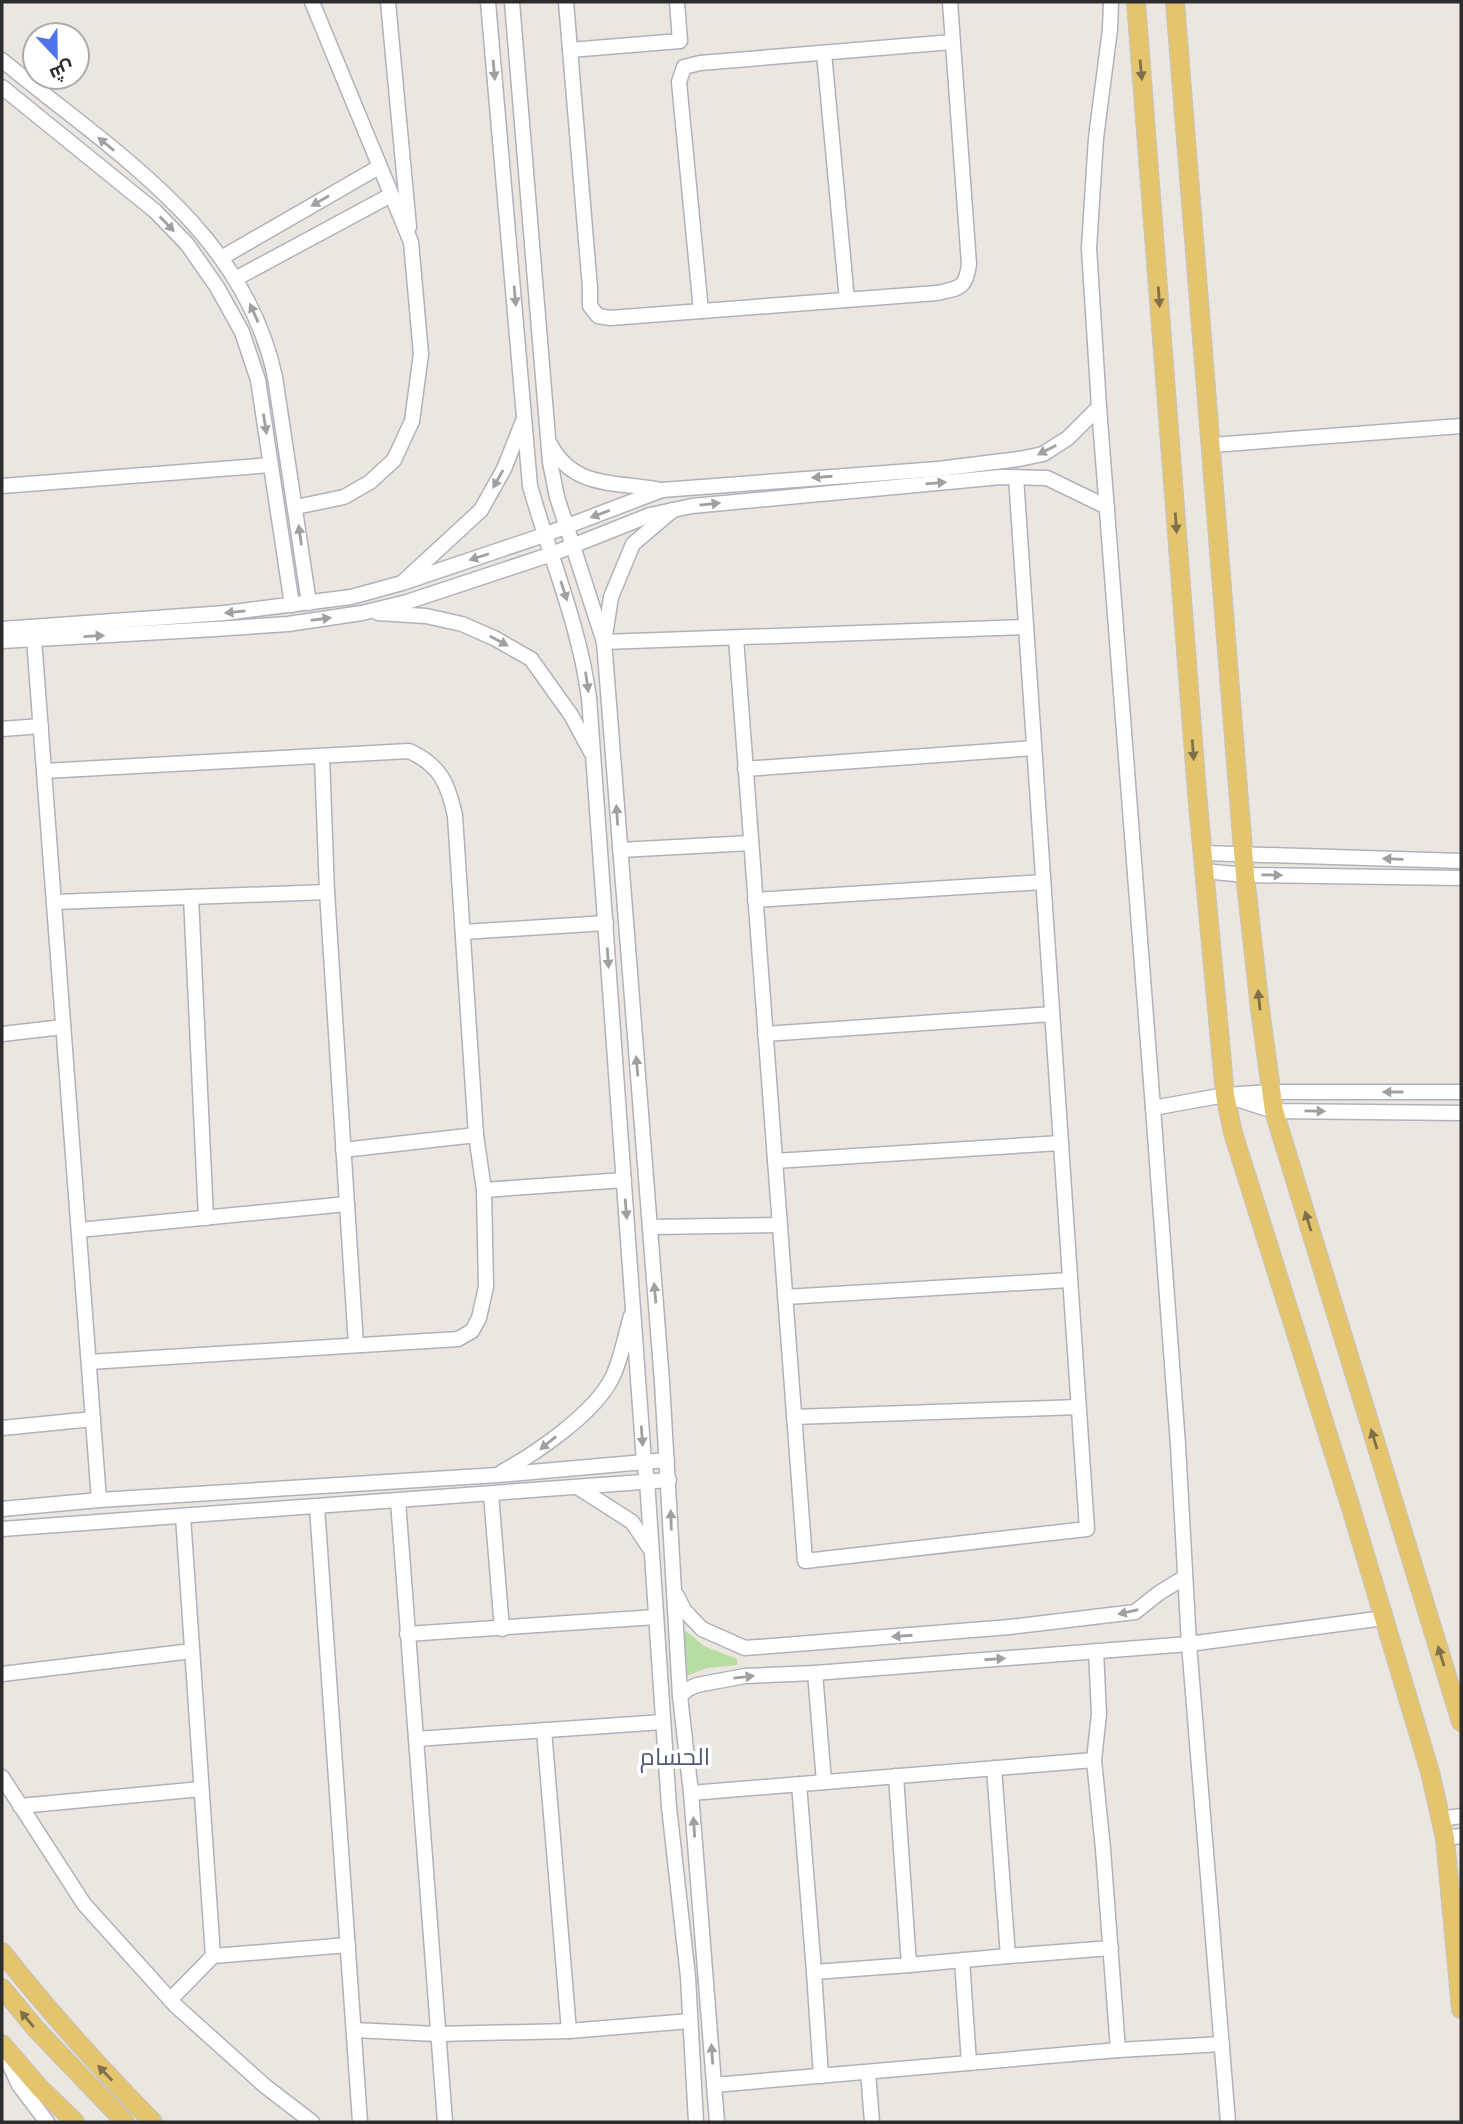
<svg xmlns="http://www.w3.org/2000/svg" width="1463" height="2124" viewBox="0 0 1463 2124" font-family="Poppins,Cairo,sans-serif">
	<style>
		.green { fill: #b8dda2 }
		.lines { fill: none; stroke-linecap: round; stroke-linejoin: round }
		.minor-casing { stroke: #b0b2bb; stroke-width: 17 }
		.major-casing { stroke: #c4c4c4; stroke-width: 20 }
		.minor { stroke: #fff; stroke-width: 14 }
		.major { stroke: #e4c46d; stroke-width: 18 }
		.oneway { fill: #a0a0a0 }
		.oneway2 { fill: #7f7049 }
		.labels { text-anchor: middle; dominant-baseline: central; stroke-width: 7; stroke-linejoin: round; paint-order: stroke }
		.neighbourhood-label { font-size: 24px; fill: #505979; stroke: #fff }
	</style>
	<rect width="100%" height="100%" fill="#ece6e0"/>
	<polygon class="green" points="686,1631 704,1646 737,1659 737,1665 707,1668 687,1676 684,1632"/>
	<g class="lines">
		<defs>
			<g id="minor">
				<polyline points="388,2 409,227"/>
				<path d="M488,2L530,486C550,557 579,624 589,698L644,1462L647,1480L669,1807L688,1977L696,2122"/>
				<polyline points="512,2 550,462 557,497 604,642 606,666 662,1382 680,1696 691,1793 717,2122"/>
				<path d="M566,2L590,288V306L598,316L610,318L937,293C959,288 966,289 969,264L950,2"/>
				<polyline points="1111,2 1110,29 1096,138 1089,248 1099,407 1153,1108 1225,1095 1271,1092 1461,1092"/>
				<polyline points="570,50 680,41 677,2"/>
				<polyline points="824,53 847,300"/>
				<path d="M2,60C111,151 243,228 275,377L309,603"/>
				<polyline points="2,87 155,211 187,244 217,287 242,332 258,380 292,605"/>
				<polyline points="221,258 379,167"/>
				<polyline points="235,279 391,195"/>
				<polyline points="701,311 679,82 684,67 700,63 952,42"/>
				<path d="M550,444C574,490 617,481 661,490"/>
				<polyline points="1212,445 1461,426"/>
				<polyline points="2,486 271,465"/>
				<polyline points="296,507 344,497 370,482 394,460 412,421 421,354 411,242 312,2"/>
				<polyline points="673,510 633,544 611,597 604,642 1026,627"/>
				<polyline points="404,581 481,510 504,469 523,421"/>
				<polyline points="378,613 426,616 462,624 494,638 531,659 571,715 591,752"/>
				<polyline points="2,629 225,613 351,597 402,583 544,535 662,490 938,469 1019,459 1043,454 1068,438 1099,407"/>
				<polyline points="736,638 805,1561 1087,1529 1016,477"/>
				<polyline points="34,639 99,1500"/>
				<polyline points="2,641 215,629 288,624 362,613 407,602 552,554 650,515 692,506 1001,477 1047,478 1107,507"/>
				<polyline points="2,729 41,726"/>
				<polyline points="322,757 327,892 356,1345"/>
				<polyline points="745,769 1034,748"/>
				<path d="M44,771L409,751C440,765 448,783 455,816L476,1135L484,1190L486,1287L479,1318L472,1331L458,1339L89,1362"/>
				<polyline points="620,850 751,843"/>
				<polyline points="1203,853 1461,861"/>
				<polyline points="1204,871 1245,875 1461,878"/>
				<polyline points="191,897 206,1218"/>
				<polyline points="755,900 1043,882"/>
				<polyline points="54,902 327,892"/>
				<polyline points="463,932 606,923"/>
				<polyline points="2,1034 63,1027"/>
				<polyline points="765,1034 1052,1014"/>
				<polyline points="1233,1098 1274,1111 1461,1113"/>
				<polyline points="1153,1108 1178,1445 1189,1644 1228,2122"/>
				<polyline points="343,1150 476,1135"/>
				<polyline points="775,1161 1061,1143"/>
				<polyline points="484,1190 624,1180"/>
				<polyline points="650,1227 780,1225"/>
				<polyline points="79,1230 347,1204"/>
				<polyline points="785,1297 1070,1280"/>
				<polyline points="794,1417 1078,1407"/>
				<polyline points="2,1428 93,1419"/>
				<path d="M502,1472C536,1453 594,1414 612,1378C621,1360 625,1336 631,1316"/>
				<polyline points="579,1488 632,1522 651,1550"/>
				<polyline points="491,1494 502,1629"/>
				<polyline points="398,1501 445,2122"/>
				<polyline points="317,1507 360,2122"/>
				<polyline points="2,1509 99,1500 498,1475 667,1460"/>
				<polyline points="2,1529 669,1480"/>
				<polyline points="677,1596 684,1610 702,1629 745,1648 1010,1627 1135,1612 1159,1593 1185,1577"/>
				<polyline points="407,1634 656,1617"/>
				<polyline points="815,1673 824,1782"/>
				<polyline points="2,1674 192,1651"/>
				<polyline points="680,1696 688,1689 697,1685 745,1676 815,1673 1189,1644 1384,1618"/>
				<polyline points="544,1730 569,2031"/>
				<polyline points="416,1739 663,1722"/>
				<polyline points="1094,1760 1099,1714 1096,1651"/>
				<polyline points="2,1777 84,1904 176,2006 265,2086 312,2122"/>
				<polyline points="799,1784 814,1972"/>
				<polyline points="691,1793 1094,1760 1103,1849 1118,2050 714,2085"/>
				<polyline points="20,1806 201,1789"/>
				<polyline points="1441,1819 1461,1816"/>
				<polyline points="1445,1838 1461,1836"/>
				<polyline points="213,1956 348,1945"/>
				<polyline points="1008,1956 1111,1948"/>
				<polyline points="962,1960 969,2063"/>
				<polyline points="909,1965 1008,1956 994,1768"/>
				<polyline points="170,2000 213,1956 183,1516"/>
				<polyline points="354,2030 437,2034 569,2031 690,2021"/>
				<polyline points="1118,2050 1222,2044"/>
				<polyline points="4,2053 19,2085 47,2122"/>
				<polyline points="868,2072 872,2122"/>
				<polyline points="821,2076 814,1972 909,1965 896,1776"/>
			</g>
			<g id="major">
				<polyline points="1136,2 1197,793 1225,1095 1233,1133 1351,1508 1430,1772 1445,1838 1461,2009"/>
				<polyline points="1175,2 1245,875 1260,1009 1274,1111 1461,1722"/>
				<path d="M2,1952C49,2012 100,2068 153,2122"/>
				<polyline points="2,1988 36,2029 125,2122"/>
				<polyline points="2,2044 40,2088 75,2122"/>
			</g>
		</defs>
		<use href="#minor" class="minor-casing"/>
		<use href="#major" class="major-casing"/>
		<use href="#minor" class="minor"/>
		<use href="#major" class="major"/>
	</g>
	<defs><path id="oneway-solid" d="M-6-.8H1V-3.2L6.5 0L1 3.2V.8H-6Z" transform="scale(1.75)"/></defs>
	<g class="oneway">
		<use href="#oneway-solid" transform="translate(494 70) rotate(85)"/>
		<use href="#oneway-solid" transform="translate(106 144) rotate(-141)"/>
		<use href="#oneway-solid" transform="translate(320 201) rotate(150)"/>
		<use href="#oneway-solid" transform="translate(167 224) rotate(46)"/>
		<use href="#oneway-solid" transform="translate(515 296) rotate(85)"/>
		<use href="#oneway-solid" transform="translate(254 313) rotate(-114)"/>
		<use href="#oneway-solid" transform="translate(265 424) rotate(81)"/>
		<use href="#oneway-solid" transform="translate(1047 450) rotate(153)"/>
		<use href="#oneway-solid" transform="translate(822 477) rotate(176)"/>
		<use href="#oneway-solid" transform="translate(498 479) rotate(119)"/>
		<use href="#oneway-solid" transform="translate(936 483) rotate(-5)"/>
		<use href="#oneway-solid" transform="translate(710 504) rotate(-6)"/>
		<use href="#oneway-solid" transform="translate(600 514) rotate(159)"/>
		<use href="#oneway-solid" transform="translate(300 535) rotate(-98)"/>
		<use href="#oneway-solid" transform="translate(479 557) rotate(162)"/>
		<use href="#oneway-solid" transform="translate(564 591) rotate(72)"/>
		<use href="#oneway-solid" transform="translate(235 612) rotate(174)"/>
		<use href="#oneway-solid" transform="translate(321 619) rotate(-8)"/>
		<use href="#oneway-solid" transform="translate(94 636) rotate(-3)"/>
		<use href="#oneway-solid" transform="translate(499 641) rotate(28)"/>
		<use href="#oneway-solid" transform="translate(587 682) rotate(82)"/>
		<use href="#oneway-solid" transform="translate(617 815) rotate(-94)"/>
		<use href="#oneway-solid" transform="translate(1393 859) rotate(-178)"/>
		<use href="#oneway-solid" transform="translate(1272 875) rotate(1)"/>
		<use href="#oneway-solid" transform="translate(608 958) rotate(86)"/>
		<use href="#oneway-solid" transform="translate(637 1066) rotate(-95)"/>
		<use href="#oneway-solid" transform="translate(1393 1092) rotate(-180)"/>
		<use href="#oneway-solid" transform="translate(1315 1111) rotate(1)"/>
		<use href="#oneway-solid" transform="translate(626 1209) rotate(85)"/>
		<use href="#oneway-solid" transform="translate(655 1293) rotate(-95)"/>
		<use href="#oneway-solid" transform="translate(642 1436) rotate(86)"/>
		<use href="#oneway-solid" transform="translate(548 1443) rotate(141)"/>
		<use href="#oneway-solid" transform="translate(671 1520) rotate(-92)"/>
		<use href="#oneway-solid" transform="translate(1128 1612) rotate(167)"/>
		<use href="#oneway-solid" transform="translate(902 1636) rotate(176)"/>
		<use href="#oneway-solid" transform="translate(995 1659) rotate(-4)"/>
		<use href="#oneway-solid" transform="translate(744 1677) rotate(-6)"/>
		<use href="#oneway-solid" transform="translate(694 1827) rotate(-94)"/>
		<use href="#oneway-solid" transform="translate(712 2054) rotate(-94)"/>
	</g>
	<g class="oneway2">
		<use href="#oneway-solid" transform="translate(1141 70) rotate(85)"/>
		<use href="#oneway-solid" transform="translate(1159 297) rotate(86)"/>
		<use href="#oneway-solid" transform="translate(1176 523) rotate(86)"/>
		<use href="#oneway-solid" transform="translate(1193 750) rotate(86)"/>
		<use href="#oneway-solid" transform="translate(1259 1000) rotate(-96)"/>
		<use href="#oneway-solid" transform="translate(1308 1221) rotate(-107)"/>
		<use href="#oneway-solid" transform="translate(1374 1439) rotate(-107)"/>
		<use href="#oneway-solid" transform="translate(1441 1656) rotate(-107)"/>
		<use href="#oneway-solid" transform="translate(27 2019) rotate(-130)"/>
		<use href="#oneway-solid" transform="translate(105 2073) rotate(-134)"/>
	</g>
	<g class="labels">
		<g class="neighbourhood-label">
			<text x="675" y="1756">الحسام</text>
		</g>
	</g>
	<rect width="1463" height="2124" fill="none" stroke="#2c2c2c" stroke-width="7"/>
	<g transform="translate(56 56) rotate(158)"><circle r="33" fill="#ffffff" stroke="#ababab" stroke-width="2"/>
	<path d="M0-5L12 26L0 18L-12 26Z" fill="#5072ea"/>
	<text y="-10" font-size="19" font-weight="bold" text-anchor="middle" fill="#2c2c2c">ش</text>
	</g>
</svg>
